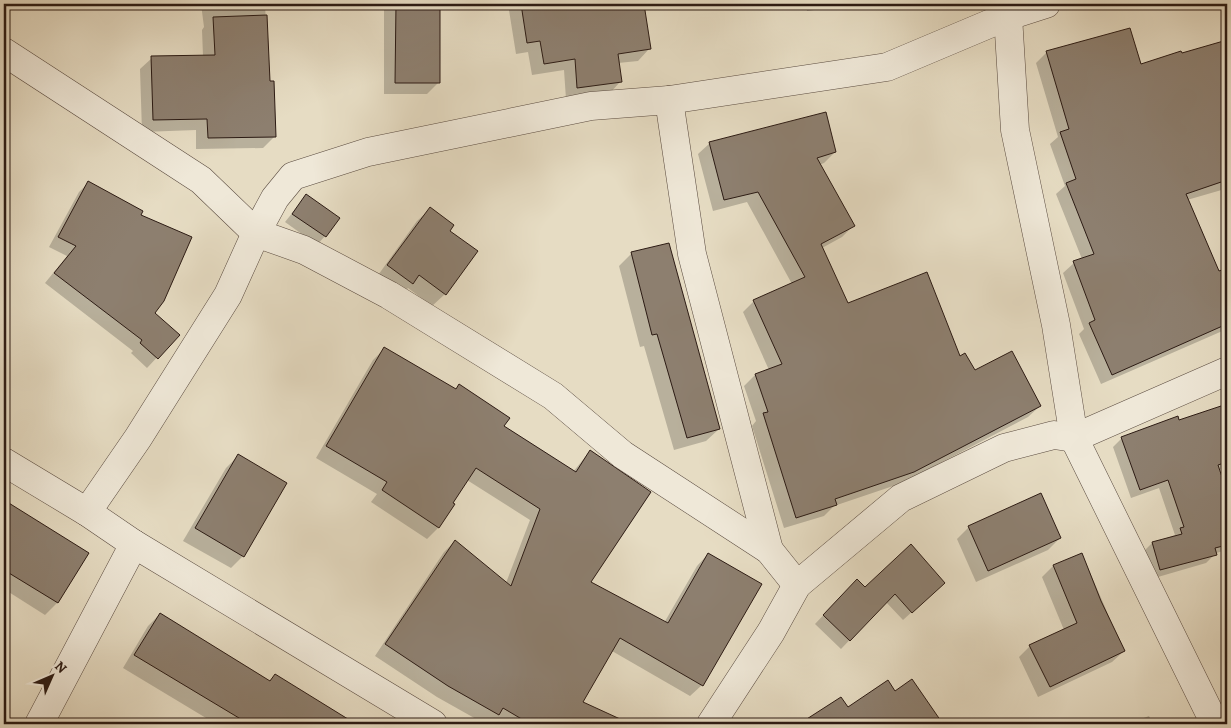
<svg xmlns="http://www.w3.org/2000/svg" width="1231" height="728" viewBox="0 0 1231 728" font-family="Alegreya,serif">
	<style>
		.shadow { fill: #0003 }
		.building { fill: #8d7f6f; stroke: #2c1b14 }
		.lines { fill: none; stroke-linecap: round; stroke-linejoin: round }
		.minor-casing { stroke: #5a4b40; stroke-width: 29 }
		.minor { stroke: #efe8d8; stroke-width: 28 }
	</style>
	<rect width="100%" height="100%" fill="#e6dcc3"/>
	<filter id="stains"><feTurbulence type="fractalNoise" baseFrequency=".004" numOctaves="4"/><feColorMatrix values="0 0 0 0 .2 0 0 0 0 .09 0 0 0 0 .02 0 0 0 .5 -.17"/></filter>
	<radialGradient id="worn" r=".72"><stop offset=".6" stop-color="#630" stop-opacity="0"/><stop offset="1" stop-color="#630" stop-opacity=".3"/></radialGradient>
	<g class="shadow">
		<polygon points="201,4 274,4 265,6 274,137 263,148 196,149 196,130 142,132 140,69 152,58 203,56 202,30 204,27"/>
		<polygon points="384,4 439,4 438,83 427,94 384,94"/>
		<polygon points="508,4 643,4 649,49 638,61 618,63 620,82 609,94 566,99 564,70 532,75 528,52 516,54"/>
		<polygon points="806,4 857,4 807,11"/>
		<polygon points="1227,42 1227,194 1225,189 1187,200 1218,272 1227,269 1227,329 1101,384 1079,334 1084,329 1063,273 1074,263 1082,259 1056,194 1065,186 1050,144 1058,137 1036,63 1047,52 1140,66"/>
		<polygon points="710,143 835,152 824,163 819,165 853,226 842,237 822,248 847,305 959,357 974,372 1040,406 1028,417 902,483 834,506 824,516 784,528 752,426 756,421 744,386 755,375 769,370 743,312 754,301 792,284 747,202 713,211 698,154"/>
		<polygon points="88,183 140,215 153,313 178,335 147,368 131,353 133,351 45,283 67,256 49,247 79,192"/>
		<polygon points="306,196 325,236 317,245 285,222"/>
		<polygon points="430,209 448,231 476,252 445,294 432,306 408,288 400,296 376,278 417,221"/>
		<polygon points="632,253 719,429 706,441 674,450 644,346 640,347 619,266"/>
		<polygon points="384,349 573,472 590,451 589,583 664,623 697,566 708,554 702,685 690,696 612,651 582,702 628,724 500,724 493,720 488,724 485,724 437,697 375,656 444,552 455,541 506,583 530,520 467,480 438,528 427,539 371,502 377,494 316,458 373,360"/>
		<polygon points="1227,405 1227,467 1219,470 1227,493 1227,550 1216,553 1206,563 1151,579 1143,552 1152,543 1175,535 1159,488 1131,498 1113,447 1122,438"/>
		<polygon points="238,456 243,556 231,568 183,541 226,468"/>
		<polygon points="4,502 87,554 57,603 45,615 4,589"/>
		<polygon points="969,527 1060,538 1048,550 976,582 957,539"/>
		<polygon points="1082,554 1124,651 1112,662 1038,697 1019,657 1030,646 1064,630 1042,577 1053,566"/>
		<polygon points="865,588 935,591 903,620 886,602 841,649 815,624 848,589"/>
		<polygon points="160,614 269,681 275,675 354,724 216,724 123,668 148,626"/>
		<polygon points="912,681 942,724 802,724 840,699 847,709 895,693"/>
		<polygon points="1149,716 1153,724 1128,724"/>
	</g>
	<g class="building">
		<polygon points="396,4 440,4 440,83 395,83"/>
		<polygon points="521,4 644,4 651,49 618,54 622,82 577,88 575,59 544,64 540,41 527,43"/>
		<polygon points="267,15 270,81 274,81 276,137 208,138 207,119 153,120 151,56 215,55 213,17"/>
		<polygon points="1130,28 1141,64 1181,51 1182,53 1227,40 1227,180 1186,194 1219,271 1227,268 1227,324 1112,375 1089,323 1095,320 1073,261 1094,254 1066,183 1076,179 1060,132 1069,129 1046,51"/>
		<polygon points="826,112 836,152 817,158 855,226 821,244 848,303 927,272 960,356 965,353 975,370 1012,351 1041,406 914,472 835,499 837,505 796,518 763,413 768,412 755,374 782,364 753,300 805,277 758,192 724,200 709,142"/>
		<polygon points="88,181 143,211 141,215 192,237 164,301 155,313 180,335 158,359 140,343 142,340 54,273 76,246 58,237"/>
		<polygon points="306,194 340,218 326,237 292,214"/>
		<polygon points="430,207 454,225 450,231 478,251 446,295 419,275 413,284 387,265"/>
		<polygon points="669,243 720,429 687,438 657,334 652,335 631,252"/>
		<polygon points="384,347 456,389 459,384 510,418 504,426 576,472 590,450 651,492 591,582 668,623 708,553 762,584 703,686 620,638 583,702 631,724 530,724 503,708 499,715 448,686 385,644 455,540 511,586 540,509 476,468 453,503 455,504 439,528 382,490 387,482 326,446"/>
		<polygon points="1227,404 1227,462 1218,465 1227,492 1227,545 1215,548 1217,555 1160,570 1152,542 1182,534 1180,528 1184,527 1168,480 1140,490 1121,437 1178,416 1179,420"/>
		<polygon points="238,454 287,483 244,557 195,528"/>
		<polygon points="1041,493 1061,538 988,571 968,526"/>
		<polygon points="4,500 89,553 58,603 4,570"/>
		<polygon points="911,544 945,583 912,613 895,594 850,641 823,615 857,579 865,587"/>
		<polygon points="1082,553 1101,601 1125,651 1050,687 1029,645 1077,623 1053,565"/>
		<polygon points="160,613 270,681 275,674 356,724 249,724 134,655"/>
		<polygon points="912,679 943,724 799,724 841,697 848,707 888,680 895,691"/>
	</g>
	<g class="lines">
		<defs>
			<g id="minor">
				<polyline points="1002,4 1008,16 1015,130 1056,325 1074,438 1215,724"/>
				<polyline points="4,52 201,180 256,233 304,250 389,295 553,396 623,455 769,550 797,585"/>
				<polyline points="669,100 692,254 769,550"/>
				<polyline points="4,462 87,512 134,544 39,724"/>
				<polyline points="87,512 138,438 228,295 256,233 275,198 293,176 368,152 591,106 669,100 887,67 1008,16 1046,4"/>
				<polyline points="134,544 433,724"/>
				<polyline points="711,724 771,632 797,585 901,498 1004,448 1054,435 1074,438 1227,371"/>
			</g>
		</defs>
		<use href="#minor" class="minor-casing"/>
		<use href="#minor" class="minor"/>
	</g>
	<rect width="1231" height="728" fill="none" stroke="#e6dcc3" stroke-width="20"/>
	<rect x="5" y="5" width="1221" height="718" fill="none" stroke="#2c1b14" stroke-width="2.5"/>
	<rect x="10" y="10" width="1211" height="708" fill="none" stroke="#2c1b14"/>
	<g transform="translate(52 676) rotate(45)" stroke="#efe8d8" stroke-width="4" paint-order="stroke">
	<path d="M0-4L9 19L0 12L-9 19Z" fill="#2c1b14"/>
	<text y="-8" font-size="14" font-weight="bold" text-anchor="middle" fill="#2c1b14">N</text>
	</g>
	<rect width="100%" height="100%" filter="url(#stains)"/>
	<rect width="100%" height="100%" fill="url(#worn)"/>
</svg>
